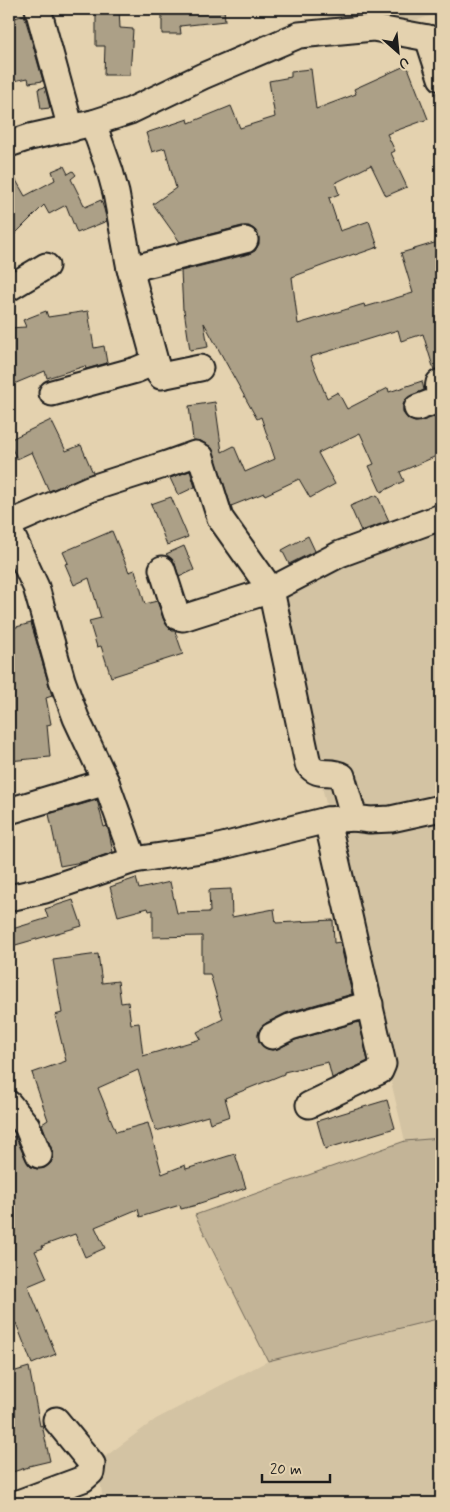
<svg xmlns="http://www.w3.org/2000/svg" width="450" height="1512" viewBox="0 0 450 1512" font-family="Mynerve,sans-serif">
	<style>
		.built { fill: #d3c3a3 }
		.green { fill: #c3b497; stroke: #70685a }
		.building { fill: #aca087; stroke: #1c1c1c }
		.lines { fill: none; stroke-linecap: round; stroke-linejoin: round }
		.minor-casing { stroke: #1c1c1c; stroke-width: 29 }
		.minor { stroke: #e4d2af; stroke-width: 25 }
	</style>
	<rect width="100%" height="100%" fill="#e4d2af"/>
	<filter id="ink" filterUnits="userSpaceOnUse"><feTurbulence type="fractalNoise" baseFrequency=".02" numOctaves="2"/><feDisplacementMap in="SourceGraphic" scale="10" xChannelSelector="R" yChannelSelector="G"/><feConvolveMatrix kernelMatrix="1 2 1 2 8 2 1 2 1" color-interpolation-filters="sRGB"/></filter>
	<g filter="url(#ink)">
		<g class="built">
			<polygon points="325,9 441,9 441,12 403,25 330,23"/>
			<polygon points="441,520 441,1138 405,1141 275,586"/>
			<polygon points="441,1318 441,1503 103,1503 98,1462 156,1419 268,1361"/>
		</g>
		<polygon class="green" points="441,1138 441,1318 268,1361 195,1215 405,1141"/>
		<g class="building">
			<polygon points="96,9 119,9 120,28 133,29 130,75 104,75 105,46 96,46"/>
			<polygon points="162,9 224,9 225,21 180,26 181,34 162,34"/>
			<polygon points="24,15 28,28 43,81 29,83 28,78 9,82 9,20"/>
			<polygon points="407,65 428,119 387,134 395,151 391,153 407,187 386,196 371,165 335,183 339,194 329,198 340,231 369,221 378,247 355,255 354,254 292,277 298,324 364,304 365,307 413,293 401,253 441,241 441,368 434,370 423,334 401,341 398,330 310,357 327,398 338,392 347,409 388,388 389,392 422,381 424,390 412,395 406,399 403,405 403,413 408,419 415,422 422,421 437,416 441,425 441,454 400,472 404,481 381,492 369,466 374,464 360,433 318,453 335,484 310,498 299,479 265,495 264,493 231,506 212,448 201,441 193,440 189,406 215,402 222,452 234,446 245,472 275,459 261,417 257,419 204,323 208,347 190,350 184,310 183,310 181,271 249,254 255,251 259,244 259,237 255,230 249,226 242,226 180,242 153,204 176,188 165,148 152,152 146,133 188,119 189,123 231,106 240,128 275,117 269,81 291,77 291,71 311,69 316,109 356,94 354,89"/>
			<polygon points="45,87 50,108 41,109 38,89"/>
			<polygon points="64,166 68,174 73,171 76,175 71,179 85,207 101,200 104,209 107,221 77,233 66,205 49,214 44,205 9,240 9,168 25,196 55,180 52,171"/>
			<polygon points="46,311 48,317 88,311 94,348 104,346 107,363 86,369 85,366 47,378 45,371 9,386 9,328 26,327 23,320"/>
			<polygon points="51,420 66,451 81,445 93,473 49,491 32,452 17,459 9,443 9,440"/>
			<polygon points="190,471 195,487 178,495 170,478"/>
			<polygon points="377,495 389,521 361,531 350,506"/>
			<polygon points="171,497 188,537 167,545 151,504"/>
			<polygon points="112,531 129,572 135,570 145,604 157,601 165,623 172,631 175,631 183,654 111,677 101,646 97,647 89,621 101,618 89,578 74,585 65,564 68,563 63,552"/>
			<polygon points="308,536 315,551 289,564 282,550"/>
			<polygon points="184,546 194,570 179,577 175,564 172,559 166,554"/>
			<polygon points="31,623 52,696 46,698 51,724 47,725 50,757 9,761 9,629"/>
			<polygon points="97,800 104,827 107,826 109,832 113,852 87,861 60,866 49,814"/>
			<polygon points="136,878 139,889 170,882 177,913 210,912 209,890 231,889 232,917 274,909 276,923 333,920 334,943 340,942 352,994 286,1013 266,1023 260,1029 258,1035 259,1042 265,1048 272,1050 278,1049 295,1040 359,1022 368,1061 332,1078 328,1062 284,1072 284,1074 225,1098 230,1116 210,1123 208,1116 156,1131 138,1070 98,1088 116,1132 148,1123 162,1174 185,1165 186,1169 235,1154 246,1188 197,1204 197,1205 181,1209 180,1205 140,1217 138,1209 95,1227 105,1248 85,1257 75,1234 42,1246 43,1248 35,1251 47,1278 28,1286 56,1354 32,1364 16,1323 9,1326 9,1139 15,1136 26,1160 31,1167 37,1169 44,1168 51,1163 53,1157 52,1150 42,1124 48,1120 32,1073 66,1061 55,1015 62,1013 53,960 98,954 102,983 118,981 121,1003 128,1002 131,1024 139,1023 143,1056 201,1039 197,1032 223,1019 210,974 202,974 202,936 153,937 153,910 149,911 148,908 118,916 110,887"/>
			<polygon points="73,900 82,926 12,946 9,930 48,918 45,909"/>
			<polygon points="387,1100 395,1128 325,1149 317,1121"/>
			<polygon points="29,1367 40,1426 42,1425 50,1461 29,1466 29,1467 9,1473 9,1373"/>
		</g>
		<g class="lines">
			<defs>
				<g id="minor">
					<polyline points="38,9 71,129"/>
					<polyline points="428,38 441,78"/>
					<polyline points="93,123 110,171 116,193 130,269 158,372 161,376 200,368"/>
					<polyline points="9,144 30,137 93,123 130,111 203,76 299,35 373,28 428,38"/>
					<polyline points="130,269 245,240"/>
					<polyline points="9,288 46,266"/>
					<polyline points="52,393 136,370 155,362"/>
					<path d="M417,408L438,400C441,395 437,389 439,383L441,382"/>
					<path d="M9,524L89,489L167,464L195,454L201,457L220,518L271,590L308,764C319,779 329,768 342,776L354,818"/>
					<polyline points="9,529 36,587 62,680 76,718 106,782 134,860"/>
					<polyline points="162,569 176,613 178,617 183,618 271,590 340,554 441,517"/>
					<polyline points="9,811 106,782"/>
					<polyline points="9,898 45,890 134,860 215,848 327,820 354,818 370,820 391,819 441,808"/>
					<polyline points="272,1036 290,1027 370,1004"/>
					<polyline points="9,1104 27,1126 39,1155"/>
					<polyline points="309,1105 380,1071 383,1064 327,820"/>
					<polyline points="18,1503 83,1479 91,1472 92,1464 56,1420"/>
				</g>
			</defs>
			<use href="#minor" class="minor-casing"/>
			<use href="#minor" class="minor"/>
		</g>
	</g>
	<rect width="450" height="1512" fill="none" stroke="#e4d2af" stroke-width="30"/>
	<rect x="15" y="15" width="420" height="1482" fill="none" stroke="#1c1c1c" stroke-width="2" filter="url(#ink)"/>
	<g transform="translate(398 52) rotate(153)" stroke="#e4d2af" stroke-width="4" paint-order="stroke">
	<path d="M0-4L9 19L0 12L-9 19Z" fill="#1c1c1c"/>
	<text y="-8" font-size="14" font-weight="bold" text-anchor="middle" fill="#1c1c1c">U</text>
	</g>
	<path d="M262 1474v8h68v-8" fill="none" stroke="#1c1c1c" stroke-width="2.5"/>
	<text x="270" y="1474" font-size="15" fill="#1c1c1c" stroke="#e4d2af" stroke-width="4" paint-order="stroke">20 m</text>
</svg>
